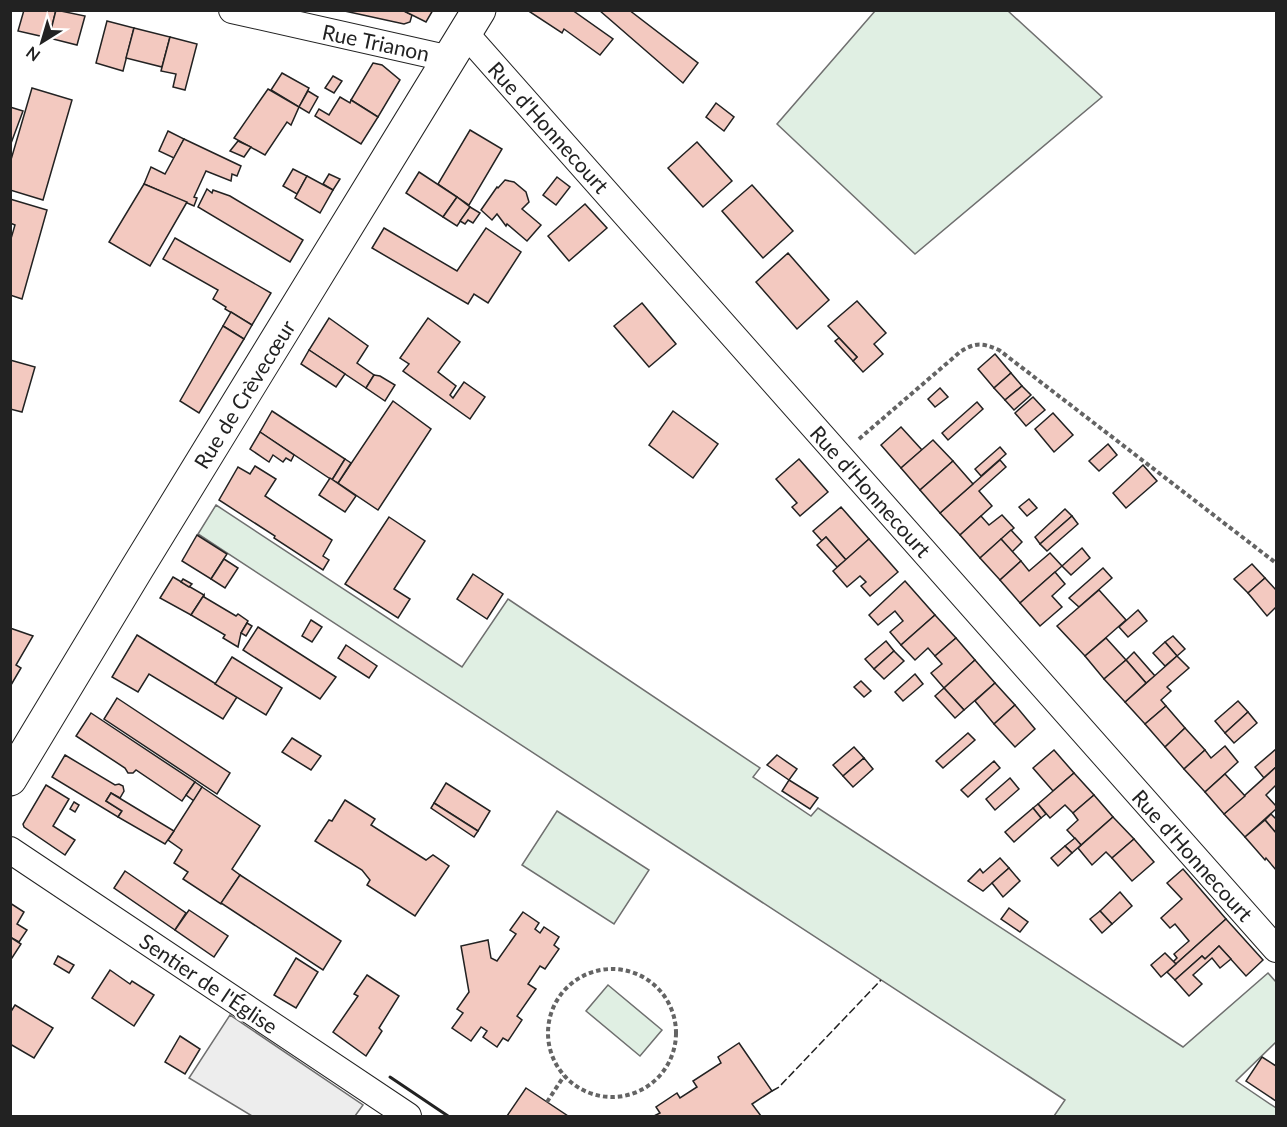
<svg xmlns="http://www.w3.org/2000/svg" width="1287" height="1127" viewBox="0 0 1287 1127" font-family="Lato,sans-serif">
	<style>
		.green { fill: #e0efe3; stroke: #6f6f6f; stroke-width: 1.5 }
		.parking { fill: #ededed; stroke: #6f6f6f; stroke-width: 1.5 }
		.building { fill: #f3c9c0; stroke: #222; stroke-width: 1.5 }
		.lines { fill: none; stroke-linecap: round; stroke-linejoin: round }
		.minor-casing { stroke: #222; stroke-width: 28 }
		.tertiary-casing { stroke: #222; stroke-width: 35 }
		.path { stroke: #646464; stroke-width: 4; stroke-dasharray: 4.5 3; stroke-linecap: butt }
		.minor { stroke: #fff; stroke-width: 26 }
		.tertiary { stroke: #fff; stroke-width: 33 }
		.fence { stroke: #222; stroke-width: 1.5; stroke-dasharray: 8 3; stroke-linecap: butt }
		.wall { stroke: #222; stroke-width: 3 }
		.labels { text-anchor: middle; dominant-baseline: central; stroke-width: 4.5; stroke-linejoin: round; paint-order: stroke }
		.street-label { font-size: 21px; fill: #222; stroke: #fff }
	</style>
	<rect width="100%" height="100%" fill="#fff"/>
	<g class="green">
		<polygon points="875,11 1008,11 1102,97 915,254 777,124"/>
		<polygon points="216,505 462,667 508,599 760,768 753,777 811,816 818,808 1183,1047 1268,973 1276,982 1276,1042 1236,1081 1276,1108 1276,1116 1054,1116 1065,1100 198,534"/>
		<polygon points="557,811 649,870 614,924 522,865"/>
		<polygon points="608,985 662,1030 640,1056 586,1011"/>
	</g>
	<polygon class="parking" points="230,1015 363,1105 355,1116 252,1116 189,1078"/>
	<g class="building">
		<polygon points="24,10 56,10 49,38 18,31"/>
		<polygon points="56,10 85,16 77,45 49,38"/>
		<polygon points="340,10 402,10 412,15 410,22 404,24"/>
		<polygon points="402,10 433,10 426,22"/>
		<polygon points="527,10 572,10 613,39 600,55 564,29 562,33"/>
		<polygon points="599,10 629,10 698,63 683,83"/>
		<polygon points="107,21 134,28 123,71 96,63"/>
		<polygon points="134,28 170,37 162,67 126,58"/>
		<polygon points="170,37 197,44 185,90 173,87 176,74 161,71"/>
		<polygon points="373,63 382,65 400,80 378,117 351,100"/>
		<polygon points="282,73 309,88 299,107 271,90"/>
		<polygon points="333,76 342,81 334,93 325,88"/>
		<polygon points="32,88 72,100 43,200 10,190 10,163"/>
		<polygon points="268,89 299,107 291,125 287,122 265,155 234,138"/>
		<polygon points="308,91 318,97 309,113 299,107"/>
		<polygon points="340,97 350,103 351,100 378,117 361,144 315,116 319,109 329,115"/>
		<polygon points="716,103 734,117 724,131 706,117"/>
		<polygon points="10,107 23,111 10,146"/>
		<polygon points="470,130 502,149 469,205 438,184"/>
		<polygon points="168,131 184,139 174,158 159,151"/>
		<polygon points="184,139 241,166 237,176 232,174 231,181 206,171 194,197 197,198 194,206 144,184 151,167 165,174"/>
		<polygon points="238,141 251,147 244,157 230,151"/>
		<polygon points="697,142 732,181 703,207 668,168"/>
		<polygon points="293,169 307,176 297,194 283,186"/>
		<polygon points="419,172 457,197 443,217 406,193"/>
		<polygon points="329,174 340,179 333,190 323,184"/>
		<polygon points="307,176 333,190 320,213 295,198"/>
		<polygon points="557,177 570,187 556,205 543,195"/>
		<polygon points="505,180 514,182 526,192 529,202 522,209 541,225 527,241 507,224 506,226 497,214 492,220 481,210 497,187 498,188"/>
		<polygon points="144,184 187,202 150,266 109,242"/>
		<polygon points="752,185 793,231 763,258 722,211"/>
		<polygon points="207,189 212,193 213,190 230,196 303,240 290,262 198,207"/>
		<polygon points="457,197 470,207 457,226 443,217"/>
		<polygon points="10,199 47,210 22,299 10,295 10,242 15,225 10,223"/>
		<polygon points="585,204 607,228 569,261 548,236"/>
		<polygon points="470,207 480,213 473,223 468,220 465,224 460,221"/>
		<polygon points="384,228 457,271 486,228 521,252 488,303 474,294 468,304 372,248"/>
		<polygon points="175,238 271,293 252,325 225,309 226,307 213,299 218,290 163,259"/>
		<polygon points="788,253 829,300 797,329 756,282"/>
		<polygon points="857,301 886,333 874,344 883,354 863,372 853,361 857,357 828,326"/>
		<polygon points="642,303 676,344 649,367 614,326"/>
		<polygon points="231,312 252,325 244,339 223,326"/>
		<polygon points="329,318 368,346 357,363 374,375 366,388 309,350"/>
		<polygon points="428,318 460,342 438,372 456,386 450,395 453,398 464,382 485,397 470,419 403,371 409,364 400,358"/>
		<polygon points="223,326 244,339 199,413 180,401"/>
		<polygon points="839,338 857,357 853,361 835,341"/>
		<polygon points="309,350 345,374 336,387 301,364"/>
		<polygon points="995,354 1011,373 994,388 978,369"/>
		<polygon points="10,360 35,367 22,412 10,409"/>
		<polygon points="1011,373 1022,386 1005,400 994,388"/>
		<polygon points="374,375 380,376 395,385 385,401 366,388"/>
		<polygon points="1022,386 1031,395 1014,410 1005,400"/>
		<polygon points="940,388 948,397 935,407 928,399"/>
		<polygon points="1033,397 1045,410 1026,426 1015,413"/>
		<polygon points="393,401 431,429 378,510 338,483"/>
		<polygon points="977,402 983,409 948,440 942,433"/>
		<polygon points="272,411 345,459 332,480 260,432"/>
		<polygon points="673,411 718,444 693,478 649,445"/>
		<polygon points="1053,413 1073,435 1054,452 1035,429"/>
		<polygon points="901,427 922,450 901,468 881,445"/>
		<polygon points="260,432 294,455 291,461 286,458 283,462 273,455 269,462 250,449"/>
		<polygon points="933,440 953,461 920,490 901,468"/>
		<polygon points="1108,444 1117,455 1099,471 1089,461"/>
		<polygon points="1000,447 1006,454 981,476 975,469"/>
		<polygon points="345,459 351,463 338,483 332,480"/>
		<polygon points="799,459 828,492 800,516 792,507 797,503 776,479"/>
		<polygon points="1000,460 1006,467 979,491 992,506 960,535 940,513"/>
		<polygon points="953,461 973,484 940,513 920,490"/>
		<polygon points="1143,465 1157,481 1126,508 1113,493"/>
		<polygon points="255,466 276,479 265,496 332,540 323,556 329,560 323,570 274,538 275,536 219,500 238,467 250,474"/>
		<polygon points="330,478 356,496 345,512 319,495"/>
		<polygon points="1029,499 1037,508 1027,516 1019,507"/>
		<polygon points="841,507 869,539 846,560 826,537 822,541 813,531"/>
		<polygon points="1065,509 1072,516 1040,544 1035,537"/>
		<polygon points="1002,515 1014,528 980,558 960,535 981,516 989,525"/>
		<polygon points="1072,516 1078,524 1047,551 1040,544"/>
		<polygon points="389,517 425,541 394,589 410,599 398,618 345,584"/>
		<polygon points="1011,530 1022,542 1012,552 1001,539"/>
		<polygon points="197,535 227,554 211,579 182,561"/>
		<polygon points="826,537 846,560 837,567 817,545"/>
		<polygon points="869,539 898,572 870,596 861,586 866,582 860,576 847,587 833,571"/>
		<polygon points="1001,539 1021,561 1000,580 980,558"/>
		<polygon points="1082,548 1090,558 1071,575 1062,566"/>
		<polygon points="1050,553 1062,566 1020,603 1000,580 1021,561 1029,571"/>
		<polygon points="224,559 238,568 225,588 211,579"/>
		<polygon points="1252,564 1265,578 1248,593 1234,579"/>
		<polygon points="1103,568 1112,578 1079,607 1069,598"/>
		<polygon points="1055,572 1065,584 1052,596 1062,607 1040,626 1020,603"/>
		<polygon points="473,574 503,594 487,619 457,599"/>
		<polygon points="173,577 204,595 191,615 160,598"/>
		<polygon points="1265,578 1276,590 1276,607 1267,616 1248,593"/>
		<polygon points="183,579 192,584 189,587 181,582"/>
		<polygon points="905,581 935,615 901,645 890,632 903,621 895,611 878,625 869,615"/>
		<polygon points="1099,590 1126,620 1085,656 1057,626"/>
		<polygon points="204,595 204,597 236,616 238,614 248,621 241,633 238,647 223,638 225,635 191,615"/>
		<polygon points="1138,610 1147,621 1128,637 1119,627"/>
		<polygon points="935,615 956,638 935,656 928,648 915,660 901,645"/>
		<polygon points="311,620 322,627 312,642 302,636"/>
		<polygon points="247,623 252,626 246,636 241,633"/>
		<polygon points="258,627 336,677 320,699 243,650"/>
		<polygon points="10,628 33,636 16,665 21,668 11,685"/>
		<polygon points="137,635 237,697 223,719 149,674 138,692 112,677"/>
		<polygon points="1173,636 1185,649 1177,656 1165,642"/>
		<polygon points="956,638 975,660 944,688 931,673 942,664 935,656"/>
		<polygon points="1106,638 1126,660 1104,679 1085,656"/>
		<polygon points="886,641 894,651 874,669 865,659"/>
		<polygon points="1165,642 1177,656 1165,666 1153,653"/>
		<polygon points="346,645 377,666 369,678 338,658"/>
		<polygon points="894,651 904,661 884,679 874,669"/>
		<polygon points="1134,652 1155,676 1146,683 1126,660"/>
		<polygon points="1177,656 1189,668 1167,687 1171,691 1161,700 1166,706 1145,724 1125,702"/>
		<polygon points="232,657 282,688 266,715 215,684"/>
		<polygon points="975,660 995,683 964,710 944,688"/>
		<polygon points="1126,660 1146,683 1125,702 1104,679"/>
		<polygon points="915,674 923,684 903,701 895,692"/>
		<polygon points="861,681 871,691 864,697 854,687"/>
		<polygon points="995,683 1015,705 994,724 975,701"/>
		<polygon points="944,688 964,710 955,718 935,696"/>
		<polygon points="117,698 230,773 217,794 104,719"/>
		<polygon points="1238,701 1248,712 1225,733 1215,721"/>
		<polygon points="1015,705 1035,729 1015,747 994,724"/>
		<polygon points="1166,706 1185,728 1165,747 1145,724"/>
		<polygon points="1248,712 1257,723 1234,743 1225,733"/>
		<polygon points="91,713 195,782 182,801 136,770 133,773 128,773 125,768 76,736"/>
		<polygon points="1185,728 1205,750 1184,769 1165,747"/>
		<polygon points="968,733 975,740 943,768 936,761"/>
		<polygon points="292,738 321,756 311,770 282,752"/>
		<polygon points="1225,746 1238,762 1205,792 1184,769 1205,750 1211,758"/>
		<polygon points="854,747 864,758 843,776 833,765"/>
		<polygon points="1276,749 1276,767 1264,778 1255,767"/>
		<polygon points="1054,750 1074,773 1053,791 1033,768"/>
		<polygon points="65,755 115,785 119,784 123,786 124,791 120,798 111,793 106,801 122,811 118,817 52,777"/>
		<polygon points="777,755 797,769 789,780 767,765"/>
		<polygon points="864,758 873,769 853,787 843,776"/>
		<polygon points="994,761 1000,768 968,797 961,790"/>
		<polygon points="1276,767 1276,785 1266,795 1276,806 1276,809 1245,837 1224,814"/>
		<polygon points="1074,773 1094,795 1073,813 1065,805 1050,818 1038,804"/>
		<polygon points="1225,774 1245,796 1224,814 1205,792"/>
		<polygon points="1010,778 1019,789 995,810 986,799"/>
		<polygon points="789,780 818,798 810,809 782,791"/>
		<polygon points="195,782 202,787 194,801 186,795"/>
		<polygon points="446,783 490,811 478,831 434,803"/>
		<polygon points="46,785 69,799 53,826 75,840 65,855 24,827 23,824"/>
		<polygon points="202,787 260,826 232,869 240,875 221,904 183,879 188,872 174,863 182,850 168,840"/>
		<polygon points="111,793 174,831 165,844 118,817 122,811 106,801"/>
		<polygon points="1094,795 1113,817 1081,845 1067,830 1078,820 1073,813"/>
		<polygon points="345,800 375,819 371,825 426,860 433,855 449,866 415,916 367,885 370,880 362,870 315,841 329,820 332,821"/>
		<polygon points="74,802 79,805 75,812 70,809"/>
		<polygon points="434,803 478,831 474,837 431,808"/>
		<polygon points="1038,804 1046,814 1041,818 1033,808"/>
		<polygon points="1033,808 1041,818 1014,842 1005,832"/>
		<polygon points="1271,814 1276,819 1276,833 1265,820"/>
		<polygon points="1113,817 1134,839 1112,858 1106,852 1092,865 1078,848"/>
		<polygon points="1265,820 1276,833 1276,870 1266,858 1265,860 1245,837"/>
		<polygon points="1075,838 1081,845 1072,853 1065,846"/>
		<polygon points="1134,839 1154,862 1132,881 1112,858"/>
		<polygon points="1065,846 1072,853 1058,866 1051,858"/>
		<polygon points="1000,858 1009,868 983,891 968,881 980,869 983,873"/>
		<polygon points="1009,868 1020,881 1003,897 992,883"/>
		<polygon points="1183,869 1226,919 1176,964 1173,962 1177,958 1174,954 1189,941 1175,924 1170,928 1161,918 1182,899 1167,883"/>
		<polygon points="125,871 186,913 175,930 114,888"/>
		<polygon points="240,875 341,941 323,970 221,903"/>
		<polygon points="1120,892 1132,906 1112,924 1100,911"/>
		<polygon points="10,903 24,912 17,924 27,930 19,942 10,937"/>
		<polygon points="1009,908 1028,922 1020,932 1001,919"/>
		<polygon points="189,910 228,936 214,957 175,930"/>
		<polygon points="1100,911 1112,924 1102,933 1090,919"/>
		<polygon points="523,912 539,923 535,929 540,933 544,927 559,937 554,945 559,949 545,969 540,966 528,984 536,989 517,1016 522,1020 508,1041 503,1038 497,1047 483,1037 487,1031 481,1027 471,1041 452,1028 463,1013 457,1009 469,992 461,946 488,940 491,958 497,961 516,934 510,930"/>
		<polygon points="1226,919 1263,960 1246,976 1219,946 1205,959 1202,956 1175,980 1167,972"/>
		<polygon points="10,937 21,944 10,961"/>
		<polygon points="1219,946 1231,959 1220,968 1212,958 1193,975 1202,984 1189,996 1175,980 1202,956 1205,959"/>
		<polygon points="1165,953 1176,964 1161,977 1151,965"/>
		<polygon points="58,956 74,965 69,973 54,964"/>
		<polygon points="296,958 318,972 296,1008 274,995"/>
		<polygon points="110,970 130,984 132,981 154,995 134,1026 92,998"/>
		<polygon points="367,975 399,996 379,1028 382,1031 366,1056 333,1032 358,996 354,994"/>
		<polygon points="15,1005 53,1028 34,1058 10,1044 10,1013"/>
		<polygon points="180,1036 200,1049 185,1074 165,1062"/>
		<polygon points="739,1043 772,1091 752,1104 761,1116 654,1116 660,1113 656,1107 677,1093 680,1098 697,1087 693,1081 721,1063 718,1057"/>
		<polygon points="1262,1057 1276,1066 1276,1101 1246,1081"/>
		<polygon points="526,1088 568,1116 507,1116"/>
	</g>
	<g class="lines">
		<defs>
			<g id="minor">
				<polyline points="232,10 450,59"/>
				<polyline points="465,33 1276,949"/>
				<polyline points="10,850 408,1116"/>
			</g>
			<polyline id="tertiary" points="10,779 136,570 479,10"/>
		</defs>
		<use href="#minor" class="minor-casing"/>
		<use href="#tertiary" class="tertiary-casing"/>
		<g class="path">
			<path d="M859,439L960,352C975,342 983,343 999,350L1276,563"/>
			<circle cx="612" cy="1033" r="64"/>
			<polyline points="547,1102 564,1076"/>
		</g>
		<use href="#minor" class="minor"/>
		<use href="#tertiary" class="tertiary"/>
		<polyline class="fence" points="772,1091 779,1087 881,980"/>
		<polyline class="wall" points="390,1077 448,1116"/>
	</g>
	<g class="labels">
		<g class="street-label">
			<text transform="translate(376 42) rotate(12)">Rue Trianon</text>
			<text transform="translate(549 127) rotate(48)">Rue d'Honnecourt</text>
			<text transform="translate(244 394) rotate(-58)">Rue de Crèvecœur</text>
			<text transform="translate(871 491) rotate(48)">Rue d'Honnecourt</text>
			<text transform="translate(1193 855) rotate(48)">Rue d'Honnecourt</text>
			<text transform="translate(209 983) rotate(34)">Sentier de l'Église</text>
		</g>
	</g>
	<rect width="1287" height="1127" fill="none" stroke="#222222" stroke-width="24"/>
	<g transform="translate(42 42) rotate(217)" stroke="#ffffff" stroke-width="4.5" paint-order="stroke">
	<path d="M0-4.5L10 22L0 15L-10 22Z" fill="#222222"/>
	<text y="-9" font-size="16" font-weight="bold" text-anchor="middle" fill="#222222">N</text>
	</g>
</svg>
